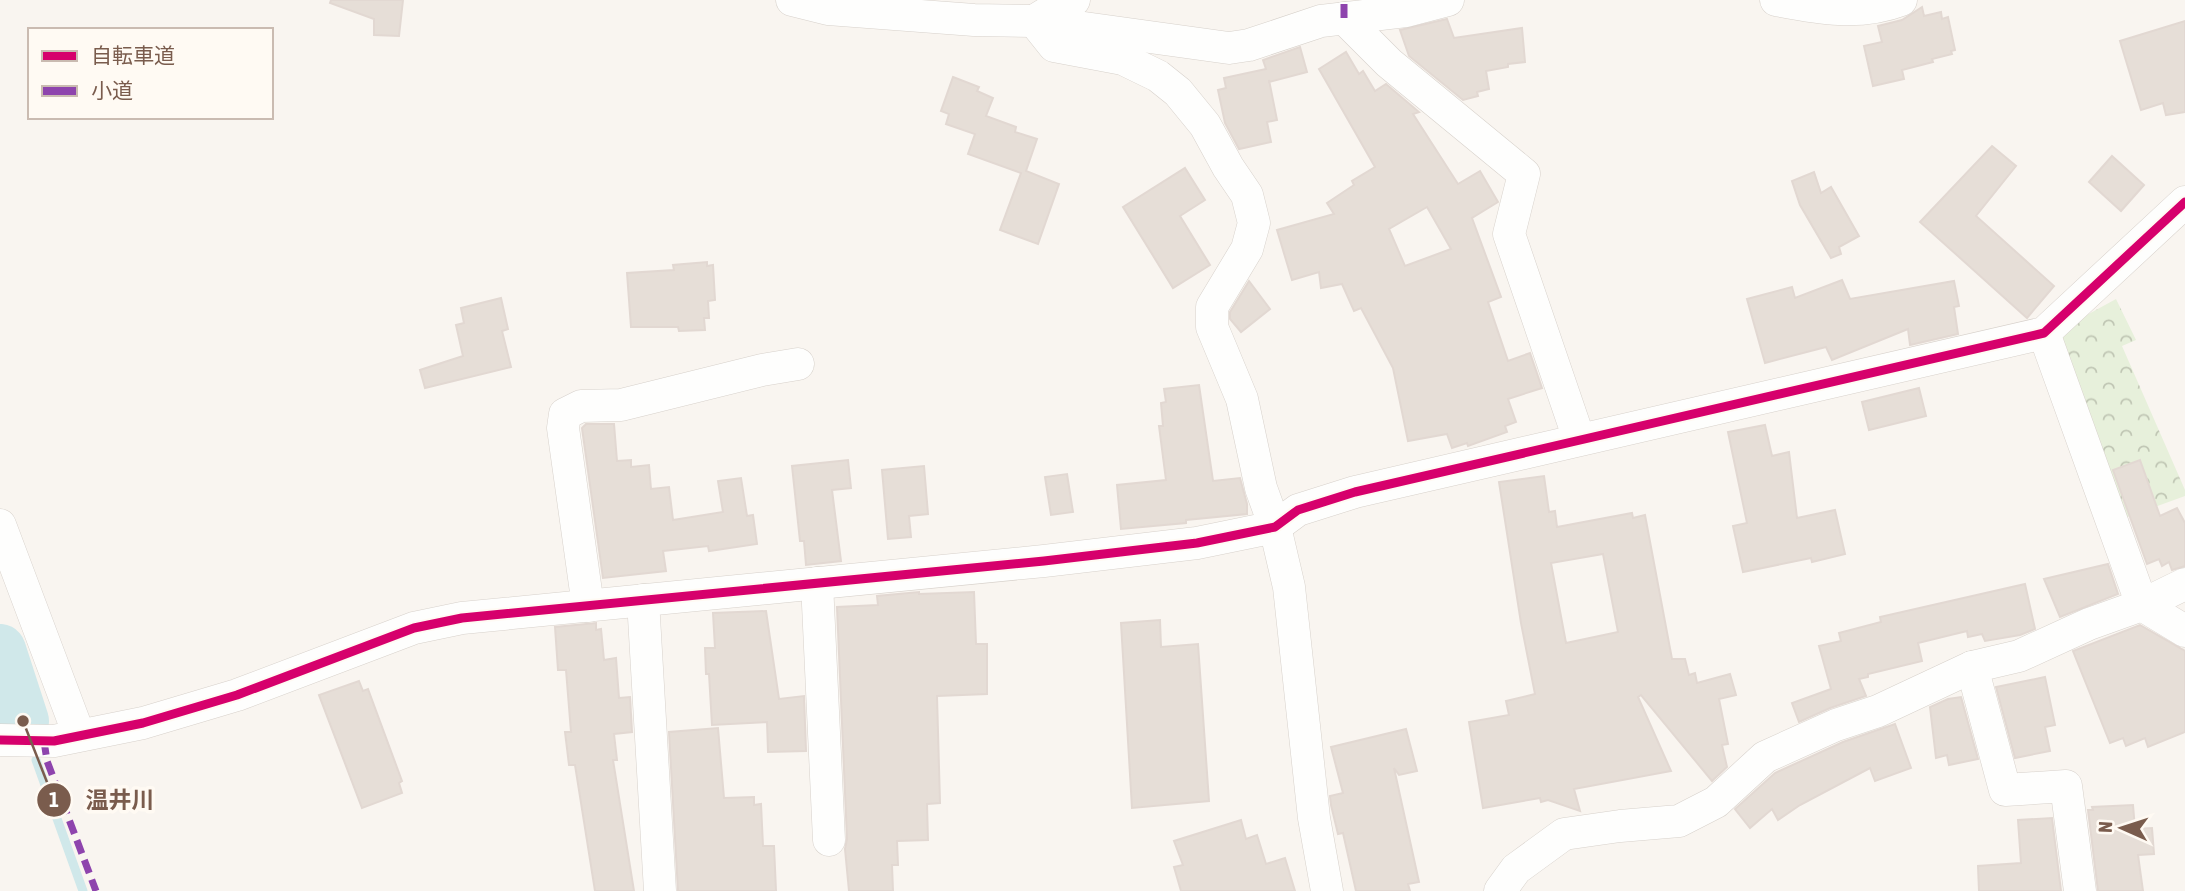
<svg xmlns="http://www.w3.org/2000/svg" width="2185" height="891" viewBox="0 0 2185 891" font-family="'Asap Condensed','Noto Sans JP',sans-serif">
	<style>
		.forest { fill: url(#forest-crowns) }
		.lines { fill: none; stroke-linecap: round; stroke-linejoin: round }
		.stream { stroke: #d0e8ea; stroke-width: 9 }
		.river { stroke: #d0e8ea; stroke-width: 52 }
		.building { fill: #e6ded7; stroke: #e2d8d2; stroke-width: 2; fill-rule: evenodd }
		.street-casing { stroke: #d7d1cb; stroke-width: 33 }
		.street { stroke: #fefefd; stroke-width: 32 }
		.quiet { stroke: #8e44ad; stroke-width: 7; stroke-dasharray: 14 7; stroke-linecap: butt }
		.cycleway-casing { stroke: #fffaf3; stroke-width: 13 }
		.cycleway { stroke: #d6006c; stroke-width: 9 }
		.leader { fill: none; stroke: #7a5c4d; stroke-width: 2.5 }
		.callout-dot { fill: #7a5c4d; stroke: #fffaf3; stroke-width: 2.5 }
		.mark-label { font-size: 21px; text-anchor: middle; font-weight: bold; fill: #fff }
		.callout-label { font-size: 23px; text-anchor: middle; font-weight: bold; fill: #7a5c4d; stroke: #fffaf3; stroke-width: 7; stroke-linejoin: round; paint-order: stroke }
	</style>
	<defs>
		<pattern id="forest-crowns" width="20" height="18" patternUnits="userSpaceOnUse" patternTransform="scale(1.75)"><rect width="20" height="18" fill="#e7f0db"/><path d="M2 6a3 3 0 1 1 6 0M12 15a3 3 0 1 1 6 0" fill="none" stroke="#c0c6b4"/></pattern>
	</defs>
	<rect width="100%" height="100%" fill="#f9f5f0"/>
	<polygon class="forest" points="2116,299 2136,340 2122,346 2185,490 2185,496 2119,520 2058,349 2063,328"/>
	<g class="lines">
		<polyline class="stream" points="36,760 83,891"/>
		<polyline class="river" points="0,650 23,721"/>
	</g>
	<g class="building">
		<polygon points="331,0 403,0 399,36 374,35 374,19 330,3"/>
		<polygon points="1922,7 1924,16 1941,12 1942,19 1948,17 1955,50 1951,51 1952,54 1932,59 1933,62 1902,70 1904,79 1873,86 1864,46 1882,42 1878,26 1902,20"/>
		<polygon points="1447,19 1454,38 1522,28 1525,62 1508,64 1508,67 1486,71 1489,89 1477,92 1478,96 1463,100 1409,56 1400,30"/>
		<polygon points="2185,21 2185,112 2166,115 2163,103 2141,110 2120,41"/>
		<polygon points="1300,47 1307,72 1269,82 1269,80 1277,120 1267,122 1271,142 1239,149 1225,123 1218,90 1226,88 1224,78 1266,69 1263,60"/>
		<path d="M1346,52L1359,74L1363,71L1375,91L1386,84L1419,112L1413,114L1458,184L1480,171L1498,202L1472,218L1501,297L1488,302L1508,361L1530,353L1542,388L1508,399L1516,422L1505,426L1507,432L1468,446L1467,443L1452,448L1447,434L1408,441L1393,368L1361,308L1354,311L1342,284L1321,288L1319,272L1292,280L1277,230L1334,214L1327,203L1354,185L1352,181L1375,167L1319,69ZM1427,207L1451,249L1405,266L1389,229Z"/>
		<polygon points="953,77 979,87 977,91 993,98 986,116 1016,127 1015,132 1037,139 1026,171 1059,184 1038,244 1000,230 1021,173 968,154 975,134 946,124 949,114 941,111"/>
		<polygon points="1992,146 2016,166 1976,216 2054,286 2027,318 1920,222"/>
		<polygon points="2112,156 2144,185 2121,211 2089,182"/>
		<polygon points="1185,168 1205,200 1180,216 1210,265 1173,288 1123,207"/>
		<polygon points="1814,172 1821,193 1831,187 1859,236 1839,247 1841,254 1831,258 1800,205 1792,181"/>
		<polygon points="707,262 707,266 713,265 715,300 708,301 709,318 704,318 705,330 679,331 678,327 631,327 627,273 674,270 673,265"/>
		<polygon points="1842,280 1850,299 1954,281 1959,306 1954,307 1958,334 1910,345 1908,329 1832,360 1826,347 1765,363 1747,299 1792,287 1795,298"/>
		<polygon points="1249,281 1270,309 1241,332 1230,319 1230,312"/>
		<polygon points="501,298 508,329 502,331 511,367 425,388 420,370 463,356 456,325 464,323 461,308"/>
		<polygon points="1199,385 1213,481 1240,478 1247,504 1247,514 1186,520 1186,523 1121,529 1117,485 1166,480 1159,426 1163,426 1161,403 1166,402 1164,389"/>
		<polygon points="1919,388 1926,416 1869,430 1862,402"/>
		<polygon points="586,424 614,424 617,461 631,460 631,467 649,465 651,489 669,487 673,520 723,512 718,481 741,478 747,516 753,515 757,544 709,551 708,546 663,551 666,571 603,578 582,428"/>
		<polygon points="1765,425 1772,456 1789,452 1797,518 1835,510 1845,554 1812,562 1811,558 1743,572 1733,526 1747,523 1728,432"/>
		<polygon points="848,460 851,488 832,490 841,561 806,565 804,541 800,541 792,466"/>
		<polygon points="2140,460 2160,516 2177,508 2185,523 2185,566 2172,570 2169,562 2162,566 2159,559 2147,564 2113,470"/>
		<polygon points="924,466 928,514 909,516 911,537 888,539 882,470"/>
		<polygon points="1067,474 1073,512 1051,515 1045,477"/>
		<path d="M1544,476L1549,512L1555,511L1557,527L1632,513L1633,518L1645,515L1672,659H1685L1689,675L1695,673L1697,683L1730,674L1736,695L1719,699L1728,744L1722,745L1727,767L1712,781L1641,695L1638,697L1671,771L1574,789L1580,811L1548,800L1541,802L1540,798L1483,808L1469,722L1509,715L1506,701L1535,694L1521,623L1499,482ZM1603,554L1618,632L1566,643L1551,563Z"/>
		<polygon points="2108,564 2118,594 2060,617 2044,579"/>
		<polygon points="2025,584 2035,629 2020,635 1985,641 1982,634 1968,637 1967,631 1918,643 1922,661 1868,674 1868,677 1859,679 1866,696 1830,708 1799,722 1792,703 1831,689 1819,646 1841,641 1839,633 1881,622 1880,617"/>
		<polygon points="919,592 919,594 974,592 976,644 987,644 987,694 937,696 940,803 927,804 928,840 897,841 898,865 892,865 893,891 849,891 845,849 847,839 837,607 878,605 877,596"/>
		<polygon points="766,611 779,699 804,696 806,751 768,752 767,722 712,725 709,674 706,674 705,648 715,648 713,613"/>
		<polygon points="1160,620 1161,647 1198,644 1209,801 1132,808 1121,623"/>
		<polygon points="596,623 596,630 601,629 604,660 616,658 619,698 630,697 632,732 614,734 617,760 613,760 634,891 595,891 575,765 569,765 565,732 571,732 566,670 558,670 555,627"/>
		<polygon points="2140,625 2185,651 2185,732 2148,747 2145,738 2126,746 2123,738 2110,743 2073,651"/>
		<polygon points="2045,677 2055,725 2045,727 2050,751 2015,758 1996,687"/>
		<polygon points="359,681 363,691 368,689 402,781 399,783 402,793 362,808 319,695"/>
		<polygon points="1961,697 1978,759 1949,765 1947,755 1936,758 1930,707 1948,699"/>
		<polygon points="1895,724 1911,768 1875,781 1870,768 1800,805 1778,820 1772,809 1750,828 1735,809 1775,773 1843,742"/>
		<polygon points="718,728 724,798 754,797 754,805 761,804 763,846 774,846 776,891 678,891 669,732"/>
		<polygon points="1406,729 1417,771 1399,775 1394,768 1419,882 1408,884 1410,891 1356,891 1343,833 1338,834 1331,805 1330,796 1343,793 1331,747"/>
		<polygon points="2133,805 2135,829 2152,828 2154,854 2138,855 2143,891 2098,891 2088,810 2093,810 2092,807"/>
		<polygon points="2052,818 2061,891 1979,891 1978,866 2021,863 2018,820"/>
		<polygon points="1241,820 1246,839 1257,835 1266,864 1285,858 1295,891 1181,891 1174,867 1183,865 1174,841"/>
	</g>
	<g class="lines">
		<defs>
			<g id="street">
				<polyline points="792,0 828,9 974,20 1034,21 1229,48 1249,45 1321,21 1406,11 1448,0"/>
				<polyline points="1074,0 1060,5 1034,21 1054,46 1123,59 1158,76 1178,92 1205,125 1228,167 1247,195 1254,223 1247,249 1212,307 1212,327 1242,399 1261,488 1275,527 1289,587 1314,818 1327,891"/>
				<path d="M1776,0C1818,8 1859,16 1901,0"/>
				<polyline points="1344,18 1389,63 1524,174 1509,234 1579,439"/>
				<polyline points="2044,333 2142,605 2185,631"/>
				<polyline points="0,525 79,735"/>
				<polyline points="817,583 829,840"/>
				<polyline points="643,600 660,891"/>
				<polyline points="588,606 563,428 565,414 581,406 621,405 762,370 798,364"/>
				<polyline points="1972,667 2005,790 2066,786 2080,891"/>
				<polyline points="0,740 54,741 143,723 237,695 414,628 462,618 1044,561 1197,543 1275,527 1298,510 1355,492 2044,333 2185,202"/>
				<polyline points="1500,891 1516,869 1564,834 1620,826 1679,821 1716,802 1765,757 1836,725 1878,711 1972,667 2019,656 2089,624 2142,605 2185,584"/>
			</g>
		</defs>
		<use href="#street" class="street-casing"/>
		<use href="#street" class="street"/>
		<g class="quiet">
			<polyline points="1344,18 1344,0"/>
			<polyline points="44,741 47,761 96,891"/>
		</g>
		<defs>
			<polyline id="cycleway" points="0,740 54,741 143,723 237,695 414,628 462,618 1044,561 1197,543 1275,527 1298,510 1355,492 2044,333 2185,202"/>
		</defs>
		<use href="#cycleway" class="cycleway-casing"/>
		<use href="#cycleway" class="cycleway"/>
	</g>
	<path class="leader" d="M23 721L54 800"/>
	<g class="callout-dot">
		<circle cx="23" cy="721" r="7"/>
		<circle cx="54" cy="800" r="18"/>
	</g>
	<g class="mark-label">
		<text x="54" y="807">1</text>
	</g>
	<g class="callout-label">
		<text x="120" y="808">温井川</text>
	</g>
	<rect x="28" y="28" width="245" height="91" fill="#fffaf3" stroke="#cabbb1" stroke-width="2"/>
	<rect x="42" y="51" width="35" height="10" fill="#d6006c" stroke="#cabbb1" stroke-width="2"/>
	<text x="91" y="63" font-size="21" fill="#7a5c4d">自転車道</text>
	<rect x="42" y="86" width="35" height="10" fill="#8e44ad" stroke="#cabbb1" stroke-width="2"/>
	<text x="91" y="98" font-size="21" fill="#7a5c4d">小道</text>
	<g transform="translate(2122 828) rotate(273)" stroke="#fffaf3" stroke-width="5" paint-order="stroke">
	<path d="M0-5L12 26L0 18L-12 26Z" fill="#7a5c4d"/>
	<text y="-10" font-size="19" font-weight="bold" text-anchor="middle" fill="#7a5c4d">N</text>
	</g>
</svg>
